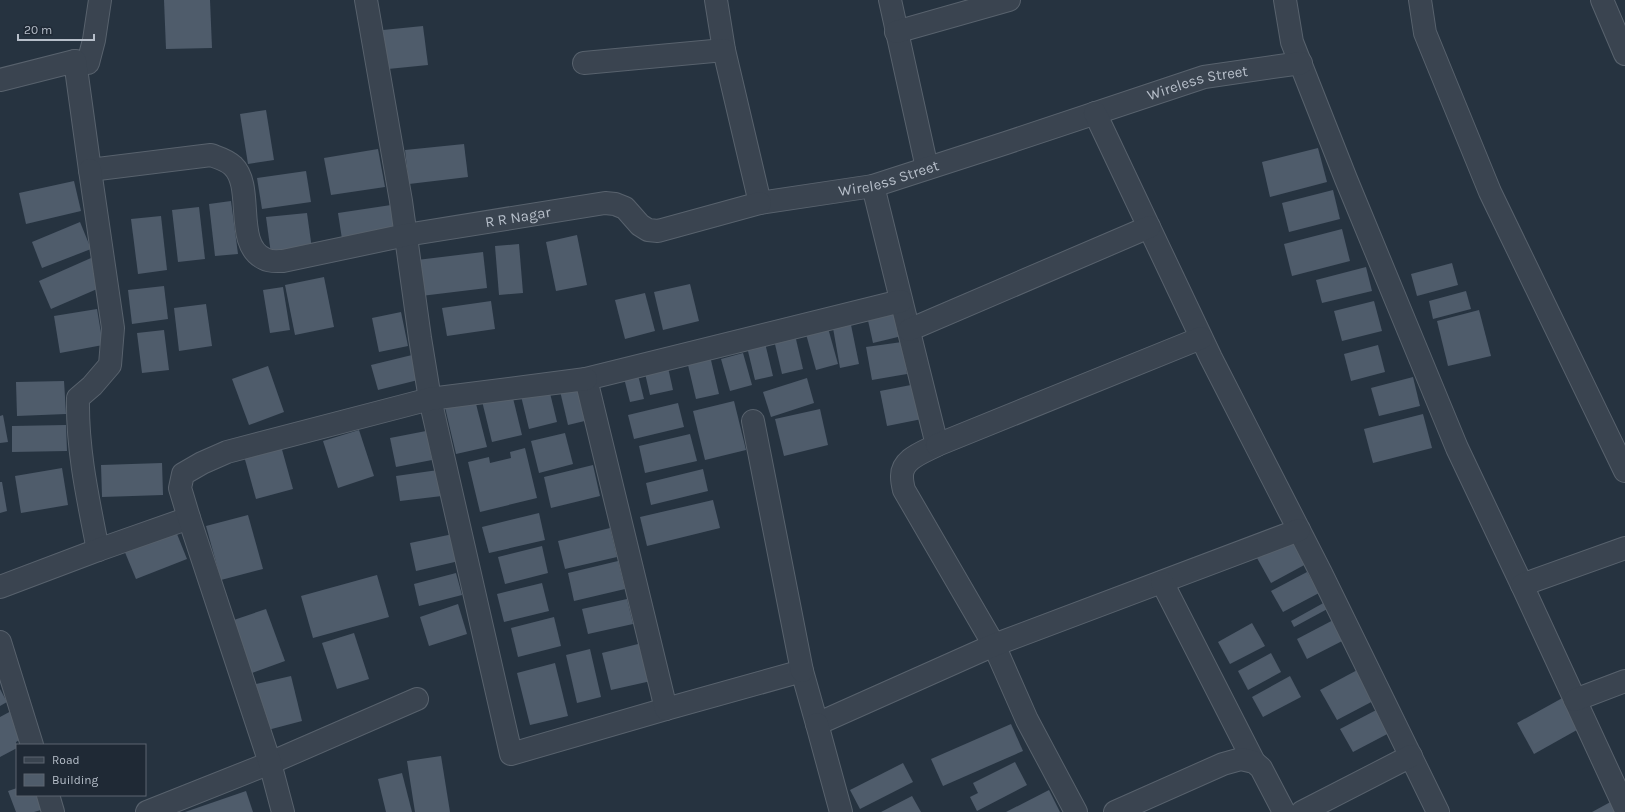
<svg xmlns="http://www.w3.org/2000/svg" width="1625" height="812" viewBox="0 0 1625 812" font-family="Karla,sans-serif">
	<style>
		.building { fill: #4f5c6b }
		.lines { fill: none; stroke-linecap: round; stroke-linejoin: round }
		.minor-casing { stroke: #58626d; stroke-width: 24 }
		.minor { stroke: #3a4450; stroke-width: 22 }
		.labels { text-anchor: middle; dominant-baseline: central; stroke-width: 3.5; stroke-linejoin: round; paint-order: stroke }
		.street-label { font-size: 15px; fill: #b7bfca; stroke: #1f2935 }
	</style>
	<rect width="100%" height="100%" fill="#263340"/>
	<g class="building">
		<polygon points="164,0 210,0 212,48 166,49"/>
		<polygon points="423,26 428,65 388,69 383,30"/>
		<polygon points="266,110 274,160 248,164 240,114"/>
		<polygon points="464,144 468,177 409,184 405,150"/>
		<polygon points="1318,148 1327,182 1270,197 1262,162"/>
		<polygon points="378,149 385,187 331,195 324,158"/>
		<polygon points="306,171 311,202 262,209 257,178"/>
		<polygon points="74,181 81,211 26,224 19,193"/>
		<polygon points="1333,190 1340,219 1289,232 1282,203"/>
		<polygon points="231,201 238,254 215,256 209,204"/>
		<polygon points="391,205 395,232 342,239 338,213"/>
		<polygon points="199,207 205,259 178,262 172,210"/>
		<polygon points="307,213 312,249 271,254 266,217"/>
		<polygon points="161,216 167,270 138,274 131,219"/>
		<polygon points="80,222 91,249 42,268 32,242"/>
		<polygon points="1342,229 1350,261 1292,276 1284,244"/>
		<polygon points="577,235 587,285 556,291 546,242"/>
		<polygon points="519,244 523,293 499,295 495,246"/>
		<polygon points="483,252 487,288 421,296 417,260"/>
		<polygon points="91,258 104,286 51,309 39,281"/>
		<polygon points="1452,263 1458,285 1417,296 1411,274"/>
		<polygon points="1366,267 1372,291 1322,303 1316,280"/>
		<polygon points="324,277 334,327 295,335 285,285"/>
		<polygon points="690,284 699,321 663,330 654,292"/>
		<polygon points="164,286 168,319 132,324 128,290"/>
		<polygon points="283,287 290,330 270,333 263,290"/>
		<polygon points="1466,291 1471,309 1433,319 1429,301"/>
		<polygon points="645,293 655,331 625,339 615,300"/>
		<polygon points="491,301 495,329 447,336 442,308"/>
		<polygon points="1374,301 1382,331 1342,341 1334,311"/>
		<polygon points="206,304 212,346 179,351 174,308"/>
		<polygon points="97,309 103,345 60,353 54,316"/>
		<polygon points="896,309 902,336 873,343 867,316"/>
		<polygon points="1479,310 1491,356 1448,366 1437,321"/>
		<polygon points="401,312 408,346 379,352 372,318"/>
		<polygon points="851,325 859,364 840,368 833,328"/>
		<polygon points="828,328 838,364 816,370 806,334"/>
		<polygon points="164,330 169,370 142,373 137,333"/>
		<polygon points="795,335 803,369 782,374 774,340"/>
		<polygon points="902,342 907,374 872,380 866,347"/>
		<polygon points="765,343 773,376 755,380 747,347"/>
		<polygon points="1378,345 1385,372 1351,381 1344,354"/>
		<polygon points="743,353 752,385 730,391 721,359"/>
		<polygon points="412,355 418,380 378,390 371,365"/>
		<polygon points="710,356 719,394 696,399 687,361"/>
		<polygon points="667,363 673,390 650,395 644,369"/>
		<polygon points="268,366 284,412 249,425 232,379"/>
		<polygon points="637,371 644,399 630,402 623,374"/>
		<polygon points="1413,377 1420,406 1379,416 1371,388"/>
		<polygon points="807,378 814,403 771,417 763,392"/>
		<polygon points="64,381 66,414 17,416 16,382"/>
		<polygon points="916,384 922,419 887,426 880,391"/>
		<polygon points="584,386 593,419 568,425 560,391"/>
		<polygon points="549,389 557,422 529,429 521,396"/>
		<polygon points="512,394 522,435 492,442 482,401"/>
		<polygon points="475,400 487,447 456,454 445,407"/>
		<polygon points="734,401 746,450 705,460 693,411"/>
		<polygon points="678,403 684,427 634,439 628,415"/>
		<polygon points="820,409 828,445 784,456 775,419"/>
		<polygon points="1423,414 1432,448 1373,463 1364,429"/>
		<polygon points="3,415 8,442 0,443 0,416"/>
		<polygon points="66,425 67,451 12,452 12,426"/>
		<polygon points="359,430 374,476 338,488 323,441"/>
		<polygon points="426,431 432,460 396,467 390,438"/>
		<polygon points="565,433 573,464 539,473 531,441"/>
		<polygon points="690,434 697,461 645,473 639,446"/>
		<polygon points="281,446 293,489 256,499 244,456"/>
		<polygon points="525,448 537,498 480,512 468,462 489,457 490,463 511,458 510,452"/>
		<polygon points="162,463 163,495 102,497 101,465"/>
		<polygon points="593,465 600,496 551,508 544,477"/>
		<polygon points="62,468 68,505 21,513 15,476"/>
		<polygon points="703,469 708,491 651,505 646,483"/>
		<polygon points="438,470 442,496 400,501 396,476"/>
		<polygon points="0,482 2,482 7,511 0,513"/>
		<polygon points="713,500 720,528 647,546 640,517"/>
		<polygon points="539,513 545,540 489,553 482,527"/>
		<polygon points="248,515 263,569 221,580 206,526"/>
		<polygon points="610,528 617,557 565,569 558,541"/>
		<polygon points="175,529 187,559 136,579 124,550"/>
		<polygon points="453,534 459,561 416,571 410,543"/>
		<polygon points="1294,538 1308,563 1271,583 1257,558"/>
		<polygon points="542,546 548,573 505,584 498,557"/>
		<polygon points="618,561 625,589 574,601 568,573"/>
		<polygon points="1307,572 1319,593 1283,612 1271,591"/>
		<polygon points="456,573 462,595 419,606 414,584"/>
		<polygon points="377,575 389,617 313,638 301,596"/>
		<polygon points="542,583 549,611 504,622 497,594"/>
		<polygon points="627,599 633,624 588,634 582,609"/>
		<polygon points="1327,601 1331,607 1294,627 1291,621"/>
		<polygon points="458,604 467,634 429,646 420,617"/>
		<polygon points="266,609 285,661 244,676 225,623"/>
		<polygon points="554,617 561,646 518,657 511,628"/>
		<polygon points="1339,617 1350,637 1307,659 1297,639"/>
		<polygon points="1252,623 1265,646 1230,664 1218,642"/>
		<polygon points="354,633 369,679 337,689 322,643"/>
		<polygon points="642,643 651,681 611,690 602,653"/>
		<polygon points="590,649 601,697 577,703 566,655"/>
		<polygon points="1271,653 1281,672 1248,690 1238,671"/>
		<polygon points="555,663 568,716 530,725 517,673"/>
		<polygon points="1361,668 1377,699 1337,720 1320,690"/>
		<polygon points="291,676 302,721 264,731 252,685"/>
		<polygon points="1290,676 1301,697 1263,717 1252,697"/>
		<polygon points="0,689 7,702 0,706"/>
		<polygon points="1566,696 1584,726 1534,754 1517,723"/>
		<polygon points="1380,708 1393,731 1353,752 1340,729"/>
		<polygon points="13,710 21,739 16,742 17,748 0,757 0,717"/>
		<polygon points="1011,724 1023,751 943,786 931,759"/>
		<polygon points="441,756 450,812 415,812 407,761"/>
		<polygon points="1015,762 1027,785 977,811 970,797 978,793 973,783"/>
		<polygon points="903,763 913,782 860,809 850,790"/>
		<polygon points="402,773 412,812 386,812 378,779"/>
		<polygon points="17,788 17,795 36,795 41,810 34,812 16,812 8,791"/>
		<polygon points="1049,790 1060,812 1006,812"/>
		<polygon points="246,791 253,812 185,812"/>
		<polygon points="912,796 921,812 881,812"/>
		<polygon points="1616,799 1623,812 1592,812"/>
	</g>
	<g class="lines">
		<defs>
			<g id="minor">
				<polyline points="366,0 401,201 420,338 430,399 511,754 666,709"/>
				<polyline points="716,0 724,50"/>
				<polyline points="890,0 927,168"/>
				<polyline points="1285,0 1292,42 1346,179 1457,448 1522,585"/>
				<polyline points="1420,0 1425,33 1490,192 1625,471"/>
				<polyline points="1602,0 1625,54"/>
				<polyline points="896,32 1009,0"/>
				<polyline points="75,61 88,63 94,40 100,0"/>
				<path id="s1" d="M584,63L724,50L760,203L873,186L1006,143L1204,77L1301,63"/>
				<path id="s2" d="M0,80L75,61L90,170L211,155C219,158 227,160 233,166C255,187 233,245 265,259C270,262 278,261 283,261L406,235L605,203L615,204L625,208L640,225L648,230L658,231L760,203"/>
				<polyline points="1095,113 1211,358 1321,573 1438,812"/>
				<path d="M90,170L113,328L110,365L92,386L78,398C77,450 88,499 98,550"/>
				<path d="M873,186L937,445C924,452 901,459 902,477C902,481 903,486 904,490L994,645L1027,720L1076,812"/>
				<polyline points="901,301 586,379 666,709 802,671 817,724 994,645 1299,530"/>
				<polyline points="909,330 1149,227"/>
				<polyline points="753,421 802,671"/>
				<polyline points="937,445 1201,338"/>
				<polyline points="1625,548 1522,585 1625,808"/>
				<polyline points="1162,582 1254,762"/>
				<polyline points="0,587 98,550 189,518"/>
				<polyline points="0,642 32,745"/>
				<polyline points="1575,700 1625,681"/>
				<polyline points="817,724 841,812"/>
				<polyline points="48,795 53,812"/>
				<polyline points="147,812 270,763 417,699"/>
				<polyline points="283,812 270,763 189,518 180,488 183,474 202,463 227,452 430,399 586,379"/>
				<polyline points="1115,812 1223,764 1241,759 1254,762 1261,768 1284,812"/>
				<polyline points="1302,812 1411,756"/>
			</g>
		</defs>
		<use href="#minor" class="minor-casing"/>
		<use href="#minor" class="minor"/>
	</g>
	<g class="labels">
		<g class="street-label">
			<text stroke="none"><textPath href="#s1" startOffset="753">Wireless Street</textPath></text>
			<text stroke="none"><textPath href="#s1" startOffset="429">Wireless Street</textPath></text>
			<text stroke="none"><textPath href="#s2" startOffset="694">R R Nagar</textPath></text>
		</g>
	</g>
	<rect x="16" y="744" width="130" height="52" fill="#1f2935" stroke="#5c6571"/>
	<rect x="24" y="757" width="20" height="6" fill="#3a4450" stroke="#5c6571"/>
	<text x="52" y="764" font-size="12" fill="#b7bfca">Road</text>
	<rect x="24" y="774" width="20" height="12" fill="#4f5c6b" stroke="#5c6571"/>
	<text x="52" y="784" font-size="12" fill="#b7bfca">Building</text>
	<path d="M18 34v6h76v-6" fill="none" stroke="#b7bfca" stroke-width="2"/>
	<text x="24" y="34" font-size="12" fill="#b7bfca" stroke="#1f2935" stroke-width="3" paint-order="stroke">20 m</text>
</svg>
